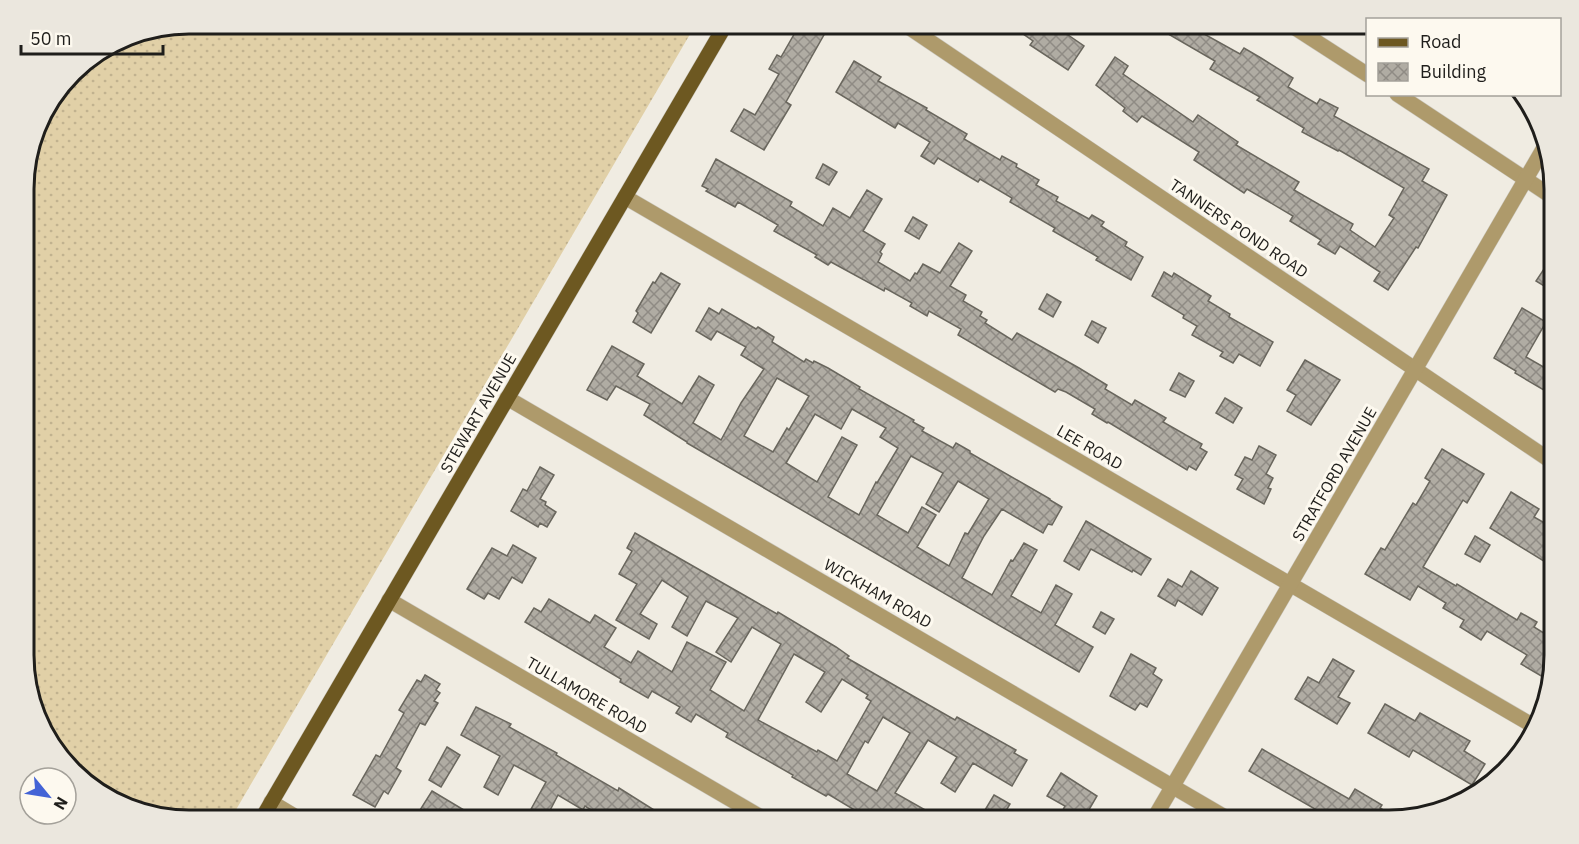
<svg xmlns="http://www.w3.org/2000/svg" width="1579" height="844" viewBox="0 0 1579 844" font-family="'IBM Plex Sans',sans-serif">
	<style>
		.grass { fill: url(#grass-dots) }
		.building { fill: url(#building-cross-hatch); stroke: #69665d; stroke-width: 1.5; fill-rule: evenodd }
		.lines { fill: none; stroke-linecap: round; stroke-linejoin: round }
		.minor-casing { stroke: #cac7be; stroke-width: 16 }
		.major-casing { stroke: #cac7be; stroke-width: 16 }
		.minor { stroke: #ae9a6b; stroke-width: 15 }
		.major { stroke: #6d5821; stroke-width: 15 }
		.labels { text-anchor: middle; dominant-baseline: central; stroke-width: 6; stroke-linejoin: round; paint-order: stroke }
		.street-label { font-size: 16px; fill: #1f1e1b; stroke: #fdf9ef }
		.rim { fill: none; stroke: #1f1e1b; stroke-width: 3 }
	</style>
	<defs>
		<pattern id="grass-dots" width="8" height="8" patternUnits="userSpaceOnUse" patternTransform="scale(1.5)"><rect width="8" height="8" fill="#e1d0a7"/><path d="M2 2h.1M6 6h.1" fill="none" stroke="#c1b28f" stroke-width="1.8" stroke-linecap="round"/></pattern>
		<pattern id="building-cross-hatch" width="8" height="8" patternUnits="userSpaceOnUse" patternTransform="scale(1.5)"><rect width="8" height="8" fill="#b0aca3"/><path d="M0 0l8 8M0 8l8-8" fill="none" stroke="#8f8b84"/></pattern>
	</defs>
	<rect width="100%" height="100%" fill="#f0ece2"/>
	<polygon class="grass" points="190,24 696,24 230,820 190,820 116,803 58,755 25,676 24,178 41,117 80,65 126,36"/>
	<g class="building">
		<polygon points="800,24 809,24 825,33 786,102 791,105 764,150 731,131 744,109 755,115 779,74 769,69 777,55 781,57"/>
		<polygon points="1009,24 1052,24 1084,46 1068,70 1030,45 1033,41"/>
		<polygon points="1151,24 1210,24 1204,34 1240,54 1244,48 1261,58 1293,78 1288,87 1317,104 1320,99 1338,108 1334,116 1429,169 1422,181 1447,195 1418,248 1416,247 1388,290 1374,281 1380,272 1340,246 1335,254 1318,244 1321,240 1290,221 1293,216 1247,189 1244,193 1194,160 1199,152 1142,116 1137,122 1123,111 1125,108 1096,85 1115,57 1128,66 1123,74 1193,122 1198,115 1238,142 1236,145 1299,182 1294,190 1353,224 1350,230 1375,247 1394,218 1389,215 1404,188 1339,150 1338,151 1302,132 1304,128 1257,100 1260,97 1210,69 1215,61"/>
		<polygon points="854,61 881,77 878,81 927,108 926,110 967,134 964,139 1000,160 1002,156 1017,164 1016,167 1039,180 1036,185 1058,197 1056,201 1089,219 1092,215 1104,222 1101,226 1127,242 1125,246 1143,257 1131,280 1096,260 1098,257 1053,231 1055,228 1010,202 1012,198 980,179 978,182 938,158 934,164 921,156 930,142 898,123 895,128 836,92"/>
		<polygon points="716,159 792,202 790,206 823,226 833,208 850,218 867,190 882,199 863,231 885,244 880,252 882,254 878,262 910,281 915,273 917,274 923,264 940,273 959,243 972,251 950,286 966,295 963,301 982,312 980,316 987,320 985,323 1012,340 1017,333 1079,368 1107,385 1105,389 1132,405 1135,400 1166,418 1163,422 1202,444 1200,448 1207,452 1196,470 1189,466 1187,470 1108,422 1107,423 1092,414 1095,409 1066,392 1058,389 1055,392 958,335 961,329 929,311 927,316 910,306 912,303 885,288 884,291 831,262 828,265 815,257 817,255 774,231 778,225 738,202 735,207 706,191 708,189 702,186"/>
		<polygon points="823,164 837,172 829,185 816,178"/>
		<polygon points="913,217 927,225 919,239 905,231"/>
		<polygon points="1554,254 1554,292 1536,281"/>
		<polygon points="1164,272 1172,277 1174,273 1211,296 1208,301 1230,314 1229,317 1273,342 1260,366 1239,354 1233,363 1220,356 1223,352 1192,335 1197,326 1183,318 1184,315 1152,296"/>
		<polygon points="661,273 680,284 651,333 633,322 638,313 636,311 653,282 655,283"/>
		<polygon points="1047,294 1061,302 1053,317 1039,309"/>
		<path d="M709,308L719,314L722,309L756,329L758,327L774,337L772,342L804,362L806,359L813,363L814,361L828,368L860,387L859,389L914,420L913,422L924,428L922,431L953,448L956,443L970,451V453L1050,499V500L1062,507L1052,525L1048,524L1043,533L1002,509L984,536L962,578L992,595L1011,560L1013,561L1024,543L1037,550L1011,596L1041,613L1056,585L1072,594L1055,625L1093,647L1079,672L687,443V442L644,415L650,404L616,386L607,400L587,390L612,346L644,364L637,376L682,404L699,376L714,385L693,423L721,440L741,403L764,369L741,355L746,347L717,331L711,340L696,331ZM777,378L809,396L789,430L787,428L773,452L744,436ZM852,409L886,428L880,437L898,448L877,483L876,482L859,515L828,497L857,445L842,437L817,482L786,463L815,414L841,429ZM911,456L943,473L926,504L939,512L958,481L989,499L968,534L965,533L949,566L917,547L936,515L922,507L908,533L877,515Z"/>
		<polygon points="1522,308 1546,322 1526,357 1554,373 1554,396 1515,373 1516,371 1494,358"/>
		<polygon points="1092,321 1106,328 1098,343 1085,335"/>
		<polygon points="1305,360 1340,380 1311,425 1287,411 1296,395 1287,390"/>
		<polygon points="1179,373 1194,381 1185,397 1170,390"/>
		<polygon points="1225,398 1242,408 1233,423 1216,413"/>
		<polygon points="1259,446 1276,455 1266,474 1273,478 1268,488 1271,489 1264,504 1237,489 1243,479 1235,475 1245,457 1252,460"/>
		<polygon points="1442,449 1484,474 1467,503 1463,500 1423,567 1456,586 1457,584 1517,620 1521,613 1537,622 1534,627 1555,640 1555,657 1543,677 1521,664 1527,655 1487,631 1481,640 1460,627 1464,620 1443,608 1446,603 1418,586 1410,600 1365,574 1381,548 1385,550 1413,503 1416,505 1430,481 1425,478"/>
		<polygon points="540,467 554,475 540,499 546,502 545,505 556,512 547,527 540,523 538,527 511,511 523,489 527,491"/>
		<polygon points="1511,492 1539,509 1534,517 1555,529 1555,568 1490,528"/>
		<polygon points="1086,521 1151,559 1141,575 1133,570 1132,572 1091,549 1079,570 1064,561"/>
		<path d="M635,533L749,598L777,614L778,612L836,647L849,656L847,658L913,696L955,720L957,717L1016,750L1014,753L1027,760L1012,786L973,763L955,792L941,783L957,757L928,740L895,793L943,820H861L851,814L853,809L828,794L826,796L792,777L793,775L726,737L728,733L696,714L691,722L676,713L680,707L652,691L648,698L620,682L621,679L525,622L534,608L541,612L549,599L590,623L595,615L616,628L604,647L631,663L638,651L672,672L687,642L726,662L710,690L744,711L781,644L752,627L731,662L716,652L738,618L706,601L687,636L672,627L688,597L662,580L640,614L657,624L649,639L616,620L637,584L619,574L632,551L627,548ZM794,654L825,672L806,702L821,712L842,679L868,695L866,698L871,701L837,761L818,750L817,752L758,720ZM883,717L910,733L877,791L847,774L865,741L868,743Z"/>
		<polygon points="1475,536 1490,545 1480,562 1465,554"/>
		<polygon points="513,545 536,558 522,583 512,577 499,599 488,593 484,599 467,589 492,548 507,556"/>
		<polygon points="1191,571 1218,588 1202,615 1178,600 1175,606 1158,596 1168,579 1182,587"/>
		<polygon points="1101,612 1114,619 1105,634 1093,627"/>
		<polygon points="1131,654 1156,668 1153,674 1162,680 1147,707 1140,703 1135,710 1110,696"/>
		<polygon points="1333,659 1354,671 1338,697 1350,703 1337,724 1295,699 1308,677 1319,683"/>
		<polygon points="425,675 440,684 436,690 440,693 434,701 438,703 425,725 420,723 396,768 401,771 388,794 384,791 375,807 353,795 376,755 380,757 404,713 399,710 417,680 421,682"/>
		<polygon points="1385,704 1415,721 1420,713 1470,741 1464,751 1485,764 1472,785 1413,750 1409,757 1368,733"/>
		<polygon points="476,707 511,724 509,727 557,753 556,755 618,791 619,788 670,820 607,820 585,806 583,810 558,795 545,820 525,820 546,782 514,765 498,795 484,787 500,756 461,735"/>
		<polygon points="447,747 460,755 441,787 429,780"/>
		<polygon points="1262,749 1349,799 1355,789 1382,805 1380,808 1400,820 1334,820 1249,771"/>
		<polygon points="1061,773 1097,796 1083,820 1057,820 1065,806 1047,796"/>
		<polygon points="432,791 464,810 458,820 422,820 426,814 420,810"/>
		<polygon points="994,795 1010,804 1001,819 985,810"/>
	</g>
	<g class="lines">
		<defs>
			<g id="minor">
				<polyline points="904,24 1554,463"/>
				<polyline points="1289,24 1368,75"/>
				<polyline points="1397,94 1554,198"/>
				<polyline points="625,197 1537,728"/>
				<polyline points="507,398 1230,820"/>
				<polyline points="389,600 766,820"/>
				<polyline points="271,802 301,820"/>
				<polyline points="1153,820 1545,146"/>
			</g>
			<polyline id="major" points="261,820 726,24"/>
		</defs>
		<use href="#minor" class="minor-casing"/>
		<use href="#major" class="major-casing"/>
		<use href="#minor" class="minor"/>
		<use href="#major" class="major"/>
	</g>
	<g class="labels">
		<g class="street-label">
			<text transform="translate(1239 228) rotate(34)">TANNERS POND ROAD</text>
			<text transform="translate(478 413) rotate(-60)">STEWART AVENUE</text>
			<text transform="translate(1090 447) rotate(30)">LEE ROAD</text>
			<text transform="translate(1334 474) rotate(-60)">STRATFORD AVENUE</text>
			<text transform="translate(878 593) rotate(30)">WICKHAM ROAD</text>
			<text transform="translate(587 695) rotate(30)">TULLAMORE ROAD</text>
		</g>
	</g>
	<path d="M0 0H1579V844H0ZM189 34H1389A155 155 0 0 1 1544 189V655A155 155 0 0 1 1389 810H189A155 155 0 0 1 34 655V189A155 155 0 0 1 189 34Z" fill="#ebe7de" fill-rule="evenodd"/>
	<path class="rim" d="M189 34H1389A155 155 0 0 1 1544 189V655A155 155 0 0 1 1389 810H189A155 155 0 0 1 34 655V189A155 155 0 0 1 189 34Z"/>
	<rect x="1366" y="18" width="195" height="78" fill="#fdf9ef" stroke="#a4a19a" stroke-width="1.5"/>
	<rect x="1378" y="38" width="30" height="9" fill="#6d5821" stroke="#a4a19a" stroke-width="1.5"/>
	<text x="1420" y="48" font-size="18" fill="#1f1e1b">Road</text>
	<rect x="1378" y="63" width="30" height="18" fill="url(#building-cross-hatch)" stroke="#a4a19a" stroke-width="1.5"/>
	<text x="1420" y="78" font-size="18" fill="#1f1e1b">Building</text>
	<g transform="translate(48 796) rotate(120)"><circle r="28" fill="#fdf9ef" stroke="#a4a19a" stroke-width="1.5"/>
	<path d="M0-4.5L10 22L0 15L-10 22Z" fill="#4363d6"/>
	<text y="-9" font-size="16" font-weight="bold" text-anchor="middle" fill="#1f1e1b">N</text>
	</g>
	<path d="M21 45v9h142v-9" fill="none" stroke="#1f1e1b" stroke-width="3"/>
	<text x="30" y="45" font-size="18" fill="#1f1e1b" stroke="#fdf9ef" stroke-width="4.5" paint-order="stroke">50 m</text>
</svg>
